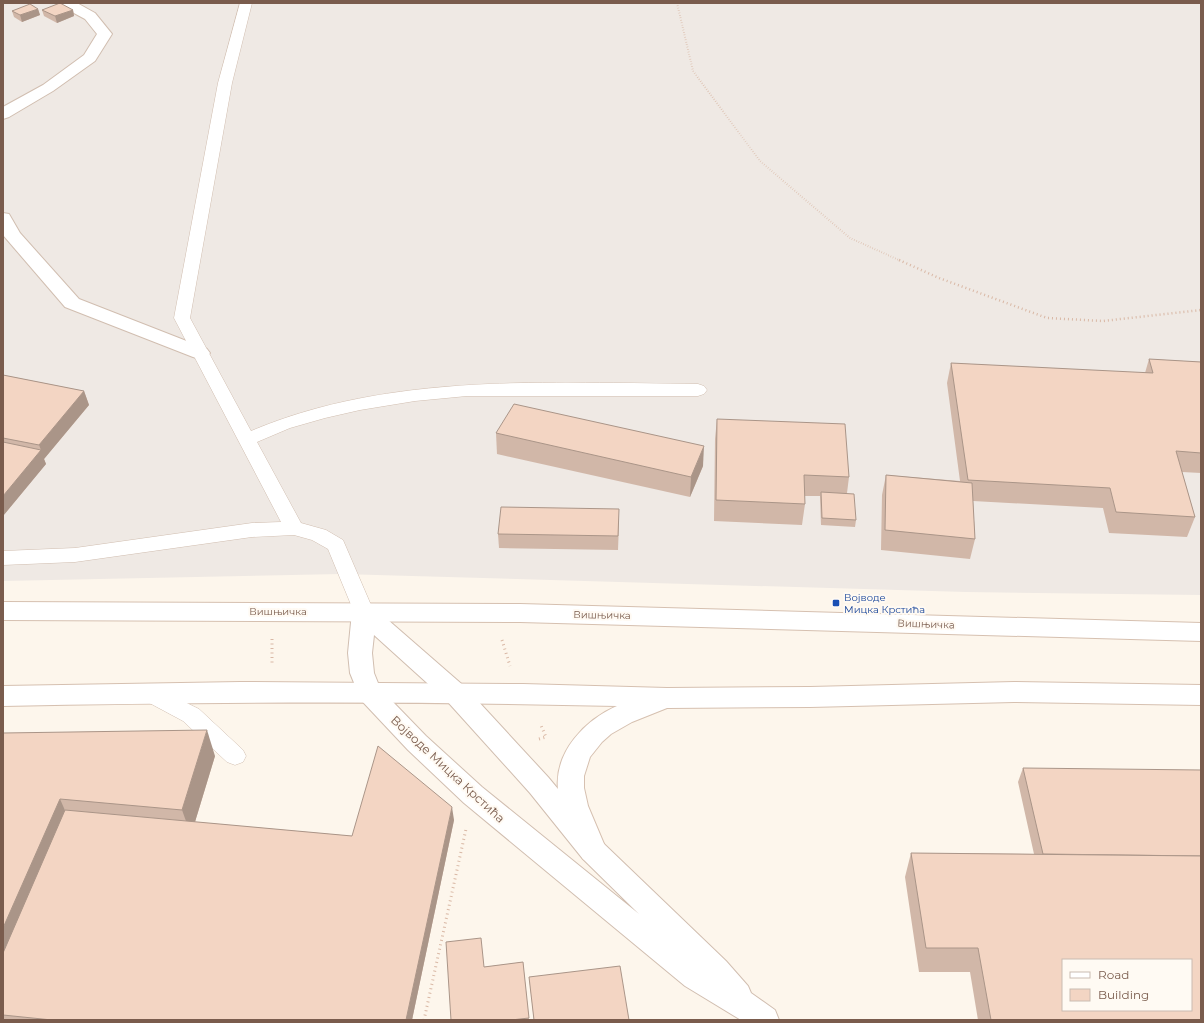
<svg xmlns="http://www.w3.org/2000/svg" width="1204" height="1023" viewBox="0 0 1204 1023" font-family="Montserrat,sans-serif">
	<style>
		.industrial { fill: #efe9e4 }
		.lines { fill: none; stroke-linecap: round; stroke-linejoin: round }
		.service-casing { stroke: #d1beb0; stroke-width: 1 }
		.minor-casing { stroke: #d1beb0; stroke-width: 2 }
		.tertiary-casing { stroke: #d1beb0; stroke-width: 2 }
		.secondary-casing { stroke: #d6c0b0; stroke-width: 2 }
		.path-far2 { stroke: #d9b8a5; stroke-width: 2; stroke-dasharray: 0.5 2; stroke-linecap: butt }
		.path-far1 { stroke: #d9b8a5; stroke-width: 2.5; stroke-dasharray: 1 3; stroke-linecap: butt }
		.path { stroke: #d9b8a5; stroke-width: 3; stroke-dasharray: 1 3.5; stroke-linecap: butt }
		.service { fill: #fff; fill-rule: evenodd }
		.minor { fill: #fff; fill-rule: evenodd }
		.tertiary { fill: #fff; fill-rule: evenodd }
		.secondary { fill: #fff; fill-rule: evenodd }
		.wall { fill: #d1b7a8 }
		.shaded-wall { fill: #aa9588 }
		.building { fill: #f3d5c3; stroke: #aa9588; fill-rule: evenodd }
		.transit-dot { fill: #1a4fb4; stroke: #fffaf3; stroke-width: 1.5 }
		.labels { text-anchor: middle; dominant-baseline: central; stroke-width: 4; stroke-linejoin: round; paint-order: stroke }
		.transit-label { font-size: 10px; fill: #164399; stroke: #fffaf3; text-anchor: start }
		.street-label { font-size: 10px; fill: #7a5c4d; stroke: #fffaf3 }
		.near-street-label { font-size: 12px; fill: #7a5c4d; stroke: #fffaf3 }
	</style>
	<rect width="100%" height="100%" fill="#fdf6ec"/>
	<polygon class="industrial" points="3,3 1201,3 1201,595 966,592 341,574 3,581"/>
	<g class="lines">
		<defs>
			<g id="service">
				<path d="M240,3H252L232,83L190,318L251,431C390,372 550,383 698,384L704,386L707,390L704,394L698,396H467L415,401L360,410L325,418L290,428L257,442L301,523L326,530L343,540L374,612L371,617L364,620L357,617L354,612L328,549L312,540L294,535L252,537L75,562L3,565V551L75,548L252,523L281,522L174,318L218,83Z"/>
				<polygon points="150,685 199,709 243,750 246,756 243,762 235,765 227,762 183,721 142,699 139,693 142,687"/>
			</g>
			<g id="minor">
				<polygon points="59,3 77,3 95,13 112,34 95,61 53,91 9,117 3,119 3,107 43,85 84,55 97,34 85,19 61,6"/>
				<polygon points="3,213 9,214 20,233 79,299 207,349 210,353 207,357 200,359 193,357 65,307 3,235"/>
			</g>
			<path id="tertiary" d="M364,603L372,606L465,687L548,777L603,843L726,961L748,986L751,993L775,1010L779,1020H741L685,986L464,803L408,750L361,700L350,673L348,653L352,612L356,606ZM374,635L447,701L530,793L583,859L639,914L482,787L426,736L394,703L380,688L374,673L372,653Z"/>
			<g id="secondary">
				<polygon points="3,602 520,604 1201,623 1201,641 520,622 3,620"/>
				<path d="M240,682L523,684L667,688L810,687L1014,682L1201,685V705L1014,702L810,707L667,708L632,722L611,734L602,742L590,757L584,776V788L588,806L607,851L603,859L593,863L583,859C573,838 561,813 558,790C554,752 585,720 617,706C412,701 208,702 3,706V686Z"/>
			</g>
		</defs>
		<use href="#service" class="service-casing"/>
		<use href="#minor" class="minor-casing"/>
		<use href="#tertiary" class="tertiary-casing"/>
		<use href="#secondary" class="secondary-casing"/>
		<polyline class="path-far2" points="677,3 693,71 760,161 850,238 901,261"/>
		<polyline class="path-far1" points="899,260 939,278 1047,318 1103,321 1201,310"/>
		<g class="path">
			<polyline points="272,639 272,664"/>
			<polyline points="502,640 510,666"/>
			<polyline points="539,739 546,737 540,723"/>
			<polyline points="424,1020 466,829"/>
		</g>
		<use href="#service" class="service"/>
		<use href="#minor" class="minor"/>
		<use href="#tertiary" class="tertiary"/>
		<use href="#secondary" class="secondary"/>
	</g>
	<g class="wall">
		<polygon points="38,9 40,15 22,22 14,17 12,11"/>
		<polygon points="42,10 73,10 74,16 57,23 44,16"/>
		<polygon points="1149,359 1201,362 1201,473 1182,472 1195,517 1187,537 1109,533 1103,508 973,501 975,539 970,559 881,550 882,495 886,475 960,481 947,383 951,363 1145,373"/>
		<polygon points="3,375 84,391 89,405 44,459 46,464 3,516"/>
		<polygon points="717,419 849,477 847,493 856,520 855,527 821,525 820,496 805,496 805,504 802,525 714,521 715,439"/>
		<polygon points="496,433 703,466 690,497 497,454"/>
		<polygon points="619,523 618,550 499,548 498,534"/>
		<polygon points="3,733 215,756 195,822 352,836 454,820 412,1020 3,1020"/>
		<polygon points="1023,768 1201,1020 978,1020 970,972 919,972 905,877 911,853 1034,854 1018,782"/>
		<polygon points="523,962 529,1020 451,1020 484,967"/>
		<polygon points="529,977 629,1020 534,1020"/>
	</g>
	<g class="shaded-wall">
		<polygon points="38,9 40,15 22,22 20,15"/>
		<polygon points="73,10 74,16 57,23 55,16"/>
		<polygon points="84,391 89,405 44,459 46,464 3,516 3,496 41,450 39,445"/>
		<polygon points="704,446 703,466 690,497 691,477"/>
		<polygon points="207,730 215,756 191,835 182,810"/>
		<polygon points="60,799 71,824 3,982 3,928"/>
		<polygon points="452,807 454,820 412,1020 406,1020"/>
	</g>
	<g class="building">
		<polygon points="60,3 73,10 55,16 42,10"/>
		<polygon points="30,4 38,9 20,15 12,11"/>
		<polygon points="1149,359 1201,362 1201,453 1176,451 1195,517 1116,512 1110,488 968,480 951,363 1153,373"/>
		<polygon points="3,375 84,391 39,445 3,438"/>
		<polygon points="514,404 704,446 691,477 496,433"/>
		<polygon points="717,419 845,424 849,477 804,475 805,504 716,500"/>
		<polygon points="3,442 41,450 3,496"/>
		<polygon points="886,475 972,483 975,539 885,530"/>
		<polygon points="821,492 854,494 856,520 822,518"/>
		<polygon points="501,507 619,509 618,536 498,534"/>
		<polygon points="207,730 182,810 60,799 3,928 3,733"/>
		<polygon points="378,746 452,807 406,1020 52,1020 3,1015 3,953 65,810 352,836"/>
		<polygon points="1023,768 1201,770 1201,856 1043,854"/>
		<path d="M911,853L1201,856V1020H991L978,948H926ZM1063,960H1191V1010H1063Z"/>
		<polygon points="481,938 484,967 523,962 529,1018 511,1020 451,1020 446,942"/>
		<polygon points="620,966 629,1020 534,1020 529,977"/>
	</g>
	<rect class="transit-dot" x="832" y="599" width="8" height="8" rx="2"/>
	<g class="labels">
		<g class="transit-label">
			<text x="844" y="597">Војводе<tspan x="844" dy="12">Мицка Крстића</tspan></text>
		</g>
		<g class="street-label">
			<text x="278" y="611">Вишњичка</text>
			<text transform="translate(602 615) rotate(1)">Вишњичка</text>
			<text transform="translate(926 624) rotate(2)">Вишњичка</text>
		</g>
		<g class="near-street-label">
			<text transform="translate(448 769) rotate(43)">Војводе Мицка Крстића</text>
		</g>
	</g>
	<rect width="1204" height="1023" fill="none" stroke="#7a5c4d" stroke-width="8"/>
	<rect x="1062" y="959" width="130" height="52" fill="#fffaf3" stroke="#cabbb1"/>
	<rect x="1070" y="972" width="20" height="6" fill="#ffffff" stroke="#cabbb1"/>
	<text x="1098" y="979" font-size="12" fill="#7a5c4d">Road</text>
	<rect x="1070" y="989" width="20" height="12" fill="#f3d5c3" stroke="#cabbb1"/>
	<text x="1098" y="999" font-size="12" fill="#7a5c4d">Building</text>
</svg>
